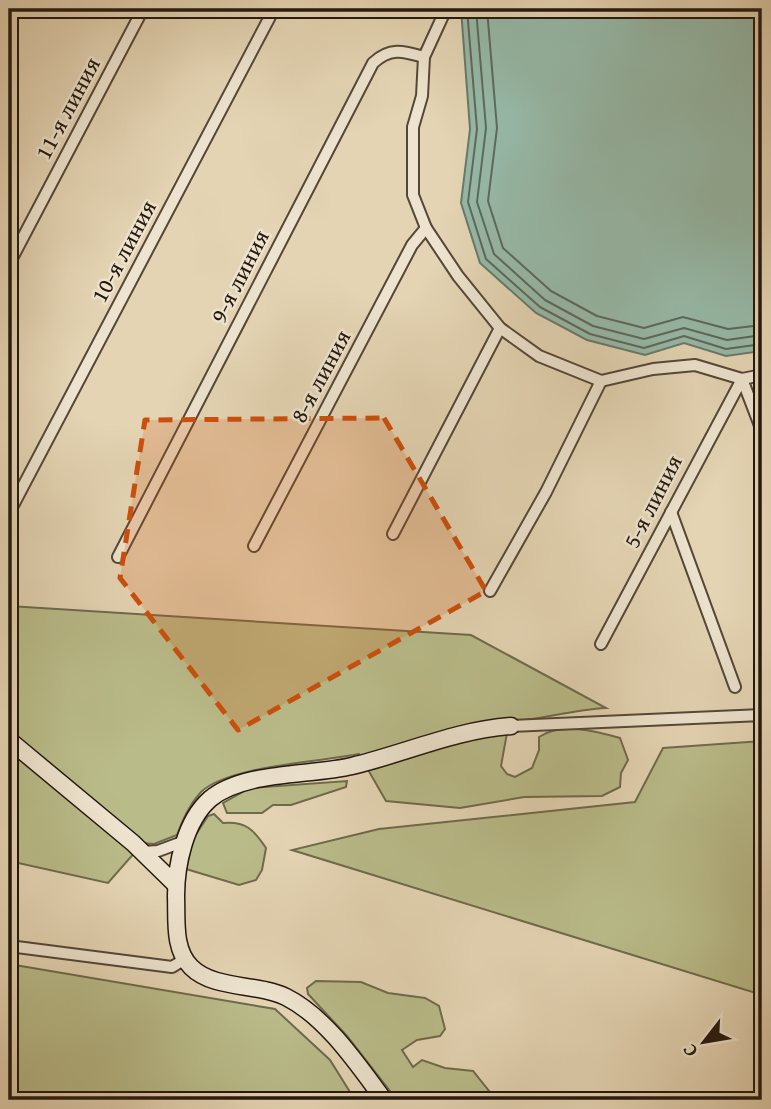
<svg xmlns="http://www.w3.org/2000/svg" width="771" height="1109" viewBox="0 0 771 1109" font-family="'Gentium Book Plus',serif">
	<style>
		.green { fill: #b9bb89; stroke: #6e6a4c; stroke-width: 2 }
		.water { fill: #96b9a8; stroke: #68796b; stroke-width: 2 }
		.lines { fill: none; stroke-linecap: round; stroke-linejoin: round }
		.shore { stroke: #5d685c; stroke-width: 2 }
		.street-casing { stroke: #544738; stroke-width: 14 }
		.secondary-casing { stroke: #24180f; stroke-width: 19 }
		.street { stroke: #ede3ce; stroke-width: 10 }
		.secondary { stroke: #ede3ce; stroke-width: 16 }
		.marked { fill: #cb4f0c; fill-opacity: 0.2; stroke: #cb4f0c; stroke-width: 5; stroke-dasharray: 14 9; stroke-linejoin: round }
		.labels { text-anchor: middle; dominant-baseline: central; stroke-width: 5; stroke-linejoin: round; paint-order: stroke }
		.street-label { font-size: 23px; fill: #24180f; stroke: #ede3ce }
	</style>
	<rect width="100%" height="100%" fill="#e4d4b3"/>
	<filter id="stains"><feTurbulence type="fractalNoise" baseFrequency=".00286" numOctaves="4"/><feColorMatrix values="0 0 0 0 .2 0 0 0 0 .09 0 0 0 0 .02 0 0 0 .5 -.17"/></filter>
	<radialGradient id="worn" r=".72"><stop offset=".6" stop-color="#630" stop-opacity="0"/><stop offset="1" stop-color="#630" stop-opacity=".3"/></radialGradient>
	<g class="green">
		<path d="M9,606L471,635L606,708C573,710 542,719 509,722L501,766L507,774L515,777L532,768L539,750V737C562,722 595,731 620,738L628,760L621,773L620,787L602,796L524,797L460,808L386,801L359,754C319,762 228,766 201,792C189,805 183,819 177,835L154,844L143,843L108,883L9,861Z"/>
		<polygon points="762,741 762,995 292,850 379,829 635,802 663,748"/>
		<polygon points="347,781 346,787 291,805 273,805 262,813 227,813 223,803 250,788"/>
		<path d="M214,814L223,823C246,821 254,830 266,848L262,870L256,880L239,885L186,869L193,839L208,816Z"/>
		<polygon points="9,964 275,1009 330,1060 355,1100 9,1100"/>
		<polygon points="316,981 361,982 388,993 425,998 439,1006 445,1029 440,1036 417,1040 402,1050 413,1067 422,1060 445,1068 473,1071 489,1091 491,1100 397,1100 347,1036 308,994 307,988"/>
	</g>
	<polygon class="water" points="461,9 762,9 762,351 726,356 684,343 645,355 587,340 536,313 480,263 461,203 470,129"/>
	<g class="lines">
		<g class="shore">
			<polyline points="467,9 477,129 468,202 486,259 540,307 590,334 644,348 684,336 726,349 762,344"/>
			<polyline points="476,9 486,128 477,202 494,254 545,300 593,326 644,339 684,328 727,340 762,335"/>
			<polyline points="487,9 497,128 488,201 503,248 551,291 597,316 644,328 683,317 728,329 762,325"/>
		</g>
		<defs>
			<g id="street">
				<polyline points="446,9 424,57 422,96 413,127 413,195 426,228 458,276 500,328 539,356 601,381 653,369 695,365 742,379 762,375"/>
				<polyline points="9,14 12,9"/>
				<polyline points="9,264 143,9"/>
				<polyline points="742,379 762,431"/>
				<polyline points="671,512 735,687"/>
				<polyline points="9,513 274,9"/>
				<polyline points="393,534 500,328"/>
				<polyline points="254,546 412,245 426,228"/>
				<path d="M118,557L373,63C390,47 403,51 424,57"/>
				<polyline points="490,591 546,492 601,381"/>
				<polyline points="601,644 742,379"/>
				<polyline points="511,726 762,715"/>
				<polyline points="142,852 158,851 185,841"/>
				<polyline points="9,946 172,967 185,959"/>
			</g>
			<g id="secondary">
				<polyline points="9,740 133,843 176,885"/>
				<path d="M384,1100C358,1065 326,1017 286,997C258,983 214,990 191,967C173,949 177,920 176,896C176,865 185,821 210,799C243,771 310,776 352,766C406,753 456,730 511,726"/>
			</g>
		</defs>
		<use href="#street" class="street-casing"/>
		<use href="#secondary" class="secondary-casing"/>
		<use href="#street" class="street"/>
		<use href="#secondary" class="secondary"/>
	</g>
	<path class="marked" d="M384,418L486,591L238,730L120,578L145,420Z"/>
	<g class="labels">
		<g class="street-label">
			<text transform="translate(67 108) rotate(-62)">11-я линия</text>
			<text transform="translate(123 251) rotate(-62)">10-я линия</text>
			<text transform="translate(239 276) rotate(-63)">9-я линия</text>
			<text transform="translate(320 376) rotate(-62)">8-я линия</text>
			<text transform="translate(652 501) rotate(-63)">5-я линия</text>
		</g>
	</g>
	<rect width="771" height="1109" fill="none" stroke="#e4d4b3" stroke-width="35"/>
	<rect x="10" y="10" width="750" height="1088" fill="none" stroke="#24180f" stroke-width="3.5"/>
	<rect x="18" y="18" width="736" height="1074" fill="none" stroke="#24180f" stroke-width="2"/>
	<g transform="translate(704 1042) rotate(239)" stroke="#ede3ce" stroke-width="5" paint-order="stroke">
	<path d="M0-5L12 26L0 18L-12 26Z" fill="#24180f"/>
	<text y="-10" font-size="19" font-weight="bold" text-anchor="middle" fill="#24180f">С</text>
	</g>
	<rect width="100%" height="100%" filter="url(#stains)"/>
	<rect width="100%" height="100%" fill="url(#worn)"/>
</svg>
